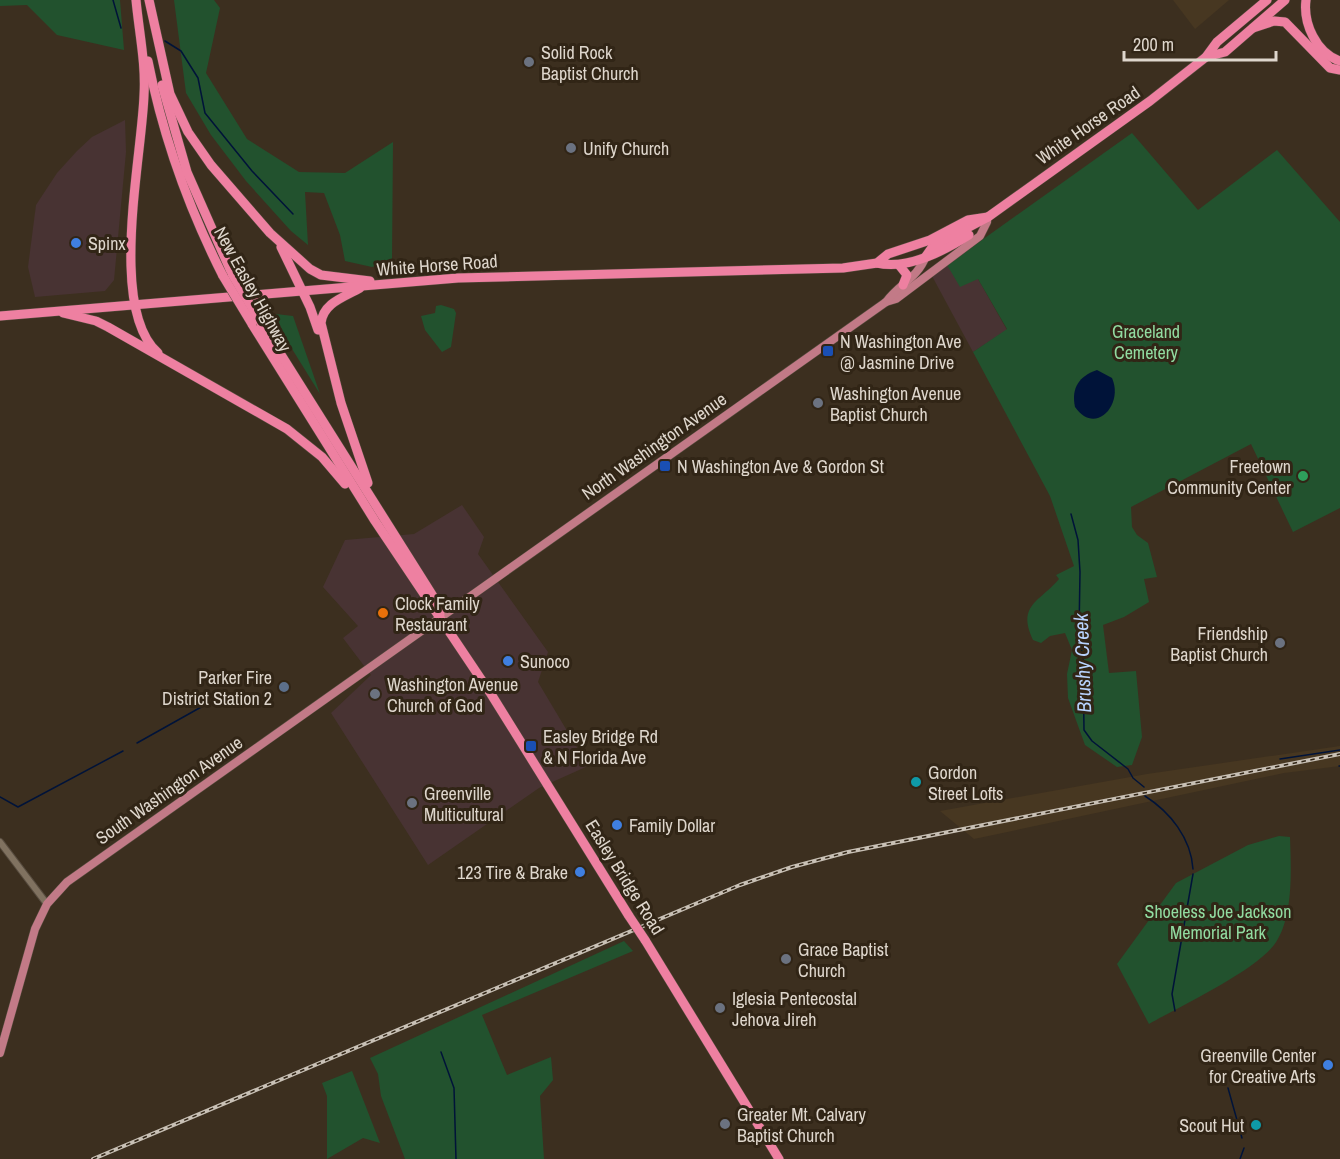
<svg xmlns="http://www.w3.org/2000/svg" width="1340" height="1159" viewBox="0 0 1340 1159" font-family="'Archivo Narrow',sans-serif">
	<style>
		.commercial { fill: #483333 }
		.built { fill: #473721 }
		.green { fill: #22522e }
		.water { fill: #001339 }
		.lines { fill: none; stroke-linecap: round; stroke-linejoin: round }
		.stream { stroke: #001339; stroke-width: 1.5 }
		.minor-casing { stroke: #574c3f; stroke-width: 8 }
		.major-casing { stroke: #574c3f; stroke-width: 9 }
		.highway-casing { stroke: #574c3f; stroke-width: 10 }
		.minor { stroke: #807260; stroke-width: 6 }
		.major { stroke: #c27a87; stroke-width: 8 }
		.highway { stroke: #ee80a1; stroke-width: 9 }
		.rail-casing { stroke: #c8c0b5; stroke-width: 4 }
		.rail { stroke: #312516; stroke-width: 1.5; stroke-dasharray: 4.5; stroke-linecap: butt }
		.highway-bridge-casing { stroke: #574c3f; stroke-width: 10; stroke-linecap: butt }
		.highway-bridge { stroke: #ee80a1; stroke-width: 9 }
		.worship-dot { fill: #6b7280; stroke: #312516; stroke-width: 2 }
		.shop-dot { fill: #3f7fe0; stroke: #312516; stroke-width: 2 }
		.transit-dot { fill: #1a4fb4; stroke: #312516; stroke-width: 2 }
		.leisure-dot { fill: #2e9e5b; stroke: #312516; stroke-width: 2 }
		.food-dot { fill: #e8710a; stroke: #312516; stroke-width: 2 }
		.service-dot { fill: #5c6f8a; stroke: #312516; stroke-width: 2 }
		.culture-dot { fill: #0f9aa8; stroke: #312516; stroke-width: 2 }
		.labels { text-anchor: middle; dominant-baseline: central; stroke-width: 6; stroke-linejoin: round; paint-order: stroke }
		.poi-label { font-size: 18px; fill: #ded6cc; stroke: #312516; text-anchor: start }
		.street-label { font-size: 18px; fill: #ded6cc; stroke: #312516 }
		.park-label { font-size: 18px; fill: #91dba0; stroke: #312516 }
		.water-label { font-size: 20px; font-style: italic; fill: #b8d3fe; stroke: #312516 }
	</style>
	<rect width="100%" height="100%" fill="#3c2f1f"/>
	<g class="commercial">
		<polygon points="125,120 126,152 114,280 105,291 35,297 28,267 36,205 57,173 77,151 92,137"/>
		<polygon points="947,265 978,279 1007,330 973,352 932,276"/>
		<polygon points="462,505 484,537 478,554 548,652 538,682 588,766 539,788 428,865 331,713 371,675 343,638 358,626 323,587 345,540 414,534"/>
	</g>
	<g class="built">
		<polygon points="1173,0 1229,0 1195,29"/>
		<polygon points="1340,746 1340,766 1284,773 974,839 940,811 1147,774"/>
	</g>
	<g class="green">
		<polygon points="0,0 120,0 124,50 57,35 27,5 0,6"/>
		<polygon points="174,0 214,0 220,8 206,73 247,139 299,172 345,173 393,142 392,260 372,267 345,261 340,235 324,193 305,192 308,245 291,231 246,181 211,135 186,93"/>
		<path d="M1132,133L1198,210L1277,150L1340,222V508L1293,532L1251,444L1131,507L1132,527L1137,535L1148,543L1157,577L1144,579L1149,602L1124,617L1103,625L1109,673L1136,671L1142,737L1132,765L1117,767L1085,745L1068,698L1067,674L1072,650L1065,633L1050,636L1041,643L1033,640C1016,605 1041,601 1059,579L1056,575L1074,566L1050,496L973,352L1007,329L978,279L960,287L947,265Z"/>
		<polygon points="441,305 454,309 456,313 451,347 442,352 425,330 421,316 435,313 436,306"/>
		<polygon points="276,314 293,316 320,394 284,336"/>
		<path d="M1279,836L1290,837C1291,868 1294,919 1274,945C1253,972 1182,1005 1149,1024L1117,964L1176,883L1248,845Z"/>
		<polygon points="624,941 633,951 482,1015 507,1075 551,1057 553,1080 540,1096 544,1159 405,1159 381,1096 378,1074 370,1058"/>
		<polygon points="352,1071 380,1143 363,1138 327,1159 327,1096 322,1083"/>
	</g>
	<path class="water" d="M1097,370L1112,378C1124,405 1095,436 1075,407C1071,388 1079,376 1097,370Z"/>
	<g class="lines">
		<g class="stream">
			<polyline points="113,0 121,28"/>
			<polyline points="165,41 181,51 198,78 205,113 252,171 293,214"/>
			<polyline points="1071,514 1078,540 1080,572 1079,632 1083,659 1084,730 1092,741 1128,769 1133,778 1144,787"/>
			<polyline points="137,743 203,706"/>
			<polyline points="1280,759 1340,750"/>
			<polyline points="1339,766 1340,766"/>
			<path d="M1145,796C1170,812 1191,838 1193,869"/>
			<polyline points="0,797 18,807 123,751"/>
			<polyline points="1175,1011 1172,994 1193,874"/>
			<polyline points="441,1052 454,1088 456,1159"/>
			<polyline points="1228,1088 1242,1138"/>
			<polyline points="1240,1159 1244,1148"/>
		</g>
		<defs>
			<polyline id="minor" points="0,842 47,904"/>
			<g id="major">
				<polyline points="886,302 896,299 980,236 987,222"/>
				<path d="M0,1053L35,929L47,904L67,882L886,302C900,283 917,279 926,256"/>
			</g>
			<g id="highway">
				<path d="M136,0C139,32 146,64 144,95C142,157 108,309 158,353"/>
				<polyline points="149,0 170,94 188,132 211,165 270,233 310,269 321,275 370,281"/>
				<path d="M1306,0C1303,23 1316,53 1340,61"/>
				<polyline points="1253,28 1274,21 1285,22 1330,68 1340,70"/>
				<polyline points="1206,57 1225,52 1285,0"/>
				<path d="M148,61C163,137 188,207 223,276"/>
				<polyline points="162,85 187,172 232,274"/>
				<polyline points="281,247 310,307 318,330"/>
				<polyline points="926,256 933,246 988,217 1150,101 1206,57 1217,42 1267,0"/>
				<path d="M877,263C907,270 944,251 969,235"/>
				<polyline points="899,265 907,275 903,285"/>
				<path d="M360,288C344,297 323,303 321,323L341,403L368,483"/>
				<polyline points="63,313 96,321 108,327 287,429 322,457 345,484"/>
				<polyline points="0,316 458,278 843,268 877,263 888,254 930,240 968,220 988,217"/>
				<polyline points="261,323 431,593 439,606 440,615"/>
				<polyline points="252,324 375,521 491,694 629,916"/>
				<polyline points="645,940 779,1159"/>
			</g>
		</defs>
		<use href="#minor" class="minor-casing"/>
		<use href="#major" class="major-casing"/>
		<use href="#highway" class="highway-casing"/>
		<use href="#minor" class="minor"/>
		<use href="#major" class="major"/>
		<use href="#highway" class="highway"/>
		<defs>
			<polyline id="rail" points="93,1159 740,885 792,867 848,852 1340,754"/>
		</defs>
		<use href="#rail" class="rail-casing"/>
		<use href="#rail" class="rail"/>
		<defs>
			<g id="highway-bridge">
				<polyline points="232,274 261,323"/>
				<polyline points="223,276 252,324"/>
				<polyline points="629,916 645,940"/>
			</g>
		</defs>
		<use href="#highway-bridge" class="highway-bridge-casing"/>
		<use href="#highway-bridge" class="highway-bridge"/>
	</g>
	<g class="worship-dot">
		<circle cx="529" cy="62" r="6"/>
		<circle cx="571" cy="148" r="6"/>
		<circle cx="818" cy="403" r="6"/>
		<circle cx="1280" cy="643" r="6"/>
		<circle cx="375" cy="694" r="6"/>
		<circle cx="412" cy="803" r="6"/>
		<circle cx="786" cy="959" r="6"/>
		<circle cx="720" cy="1008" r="6"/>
		<circle cx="725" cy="1124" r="6"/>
	</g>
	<g class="shop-dot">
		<circle cx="76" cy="243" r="6"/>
		<circle cx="508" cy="661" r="6"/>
		<circle cx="617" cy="825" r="6"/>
		<circle cx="580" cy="872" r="6"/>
		<circle cx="1328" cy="1065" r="6"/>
	</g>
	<g class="transit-dot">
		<rect x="822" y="345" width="12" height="12" rx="3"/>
		<rect x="659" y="460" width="12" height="12" rx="3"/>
		<rect x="525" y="740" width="12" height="12" rx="3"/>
	</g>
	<circle class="leisure-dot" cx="1303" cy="476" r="6"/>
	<circle class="food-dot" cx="383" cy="613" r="6"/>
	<circle class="service-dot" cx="284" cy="687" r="6"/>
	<g class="culture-dot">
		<circle cx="916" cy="782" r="6"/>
		<circle cx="1256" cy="1125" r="6"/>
	</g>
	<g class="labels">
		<g class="poi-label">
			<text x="541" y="52">Solid Rock<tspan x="541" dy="21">Baptist Church</tspan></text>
			<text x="583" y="148">Unify Church</text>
			<text x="88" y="243">Spinx</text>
			<text x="840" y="341">N Washington Ave<tspan x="840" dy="21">@ Jasmine Drive</tspan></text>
			<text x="830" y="393">Washington Avenue<tspan x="830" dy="21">Baptist Church</tspan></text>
			<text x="677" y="466">N Washington Ave &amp; Gordon St</text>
			<text x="1291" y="466" text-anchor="end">Freetown<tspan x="1291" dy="21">Community Center</tspan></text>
			<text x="395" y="603">Clock Family<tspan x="395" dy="21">Restaurant</tspan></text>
			<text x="1268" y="633" text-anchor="end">Friendship<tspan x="1268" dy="21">Baptist Church</tspan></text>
			<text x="520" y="661">Sunoco</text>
			<text x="272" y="677" text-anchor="end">Parker Fire<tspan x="272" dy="21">District Station 2</tspan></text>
			<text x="387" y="684">Washington Avenue<tspan x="387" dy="21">Church of God</tspan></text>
			<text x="543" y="736">Easley Bridge Rd<tspan x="543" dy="21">&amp; N Florida Ave</tspan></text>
			<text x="928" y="772">Gordon<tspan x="928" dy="21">Street Lofts</tspan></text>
			<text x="424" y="793">Greenville<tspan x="424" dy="21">Multicultural</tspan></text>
			<text x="629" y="825">Family Dollar</text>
			<text x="568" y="872" text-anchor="end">123 Tire &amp; Brake</text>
			<text x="798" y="949">Grace Baptist<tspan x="798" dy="21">Church</tspan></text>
			<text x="732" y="998">Iglesia Pentecostal<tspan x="732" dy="21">Jehova Jireh</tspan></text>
			<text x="1316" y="1055" text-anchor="end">Greenville Center<tspan x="1316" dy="21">for Creative Arts</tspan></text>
			<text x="737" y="1114">Greater Mt. Calvary<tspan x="737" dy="21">Baptist Church</tspan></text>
			<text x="1244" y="1125" text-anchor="end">Scout Hut</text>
		</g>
		<g class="street-label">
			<text transform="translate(1088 125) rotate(-35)">White Horse Road</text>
			<text transform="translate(437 265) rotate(-4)">White Horse Road</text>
			<text transform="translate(253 289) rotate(61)">New Easley Highway</text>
			<text transform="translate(654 446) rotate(-35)">North Washington Avenue</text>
			<text transform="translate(169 790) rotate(-35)">South Washington Avenue</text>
			<text transform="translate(625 877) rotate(58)">Easley Bridge Road</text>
		</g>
		<g class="park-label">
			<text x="1146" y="331">Graceland<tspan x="1146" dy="21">Cemetery</tspan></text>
			<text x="1218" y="911">Shoeless Joe Jackson<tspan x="1218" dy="21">Memorial Park</tspan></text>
		</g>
		<g class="water-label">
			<text transform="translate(1082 663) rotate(-92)">Brushy Creek</text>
		</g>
	</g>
	<path d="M1124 51v9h152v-9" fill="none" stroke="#ded6cc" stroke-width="3"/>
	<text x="1133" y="51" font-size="18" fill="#ded6cc" stroke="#312516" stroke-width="4.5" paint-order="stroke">200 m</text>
</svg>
